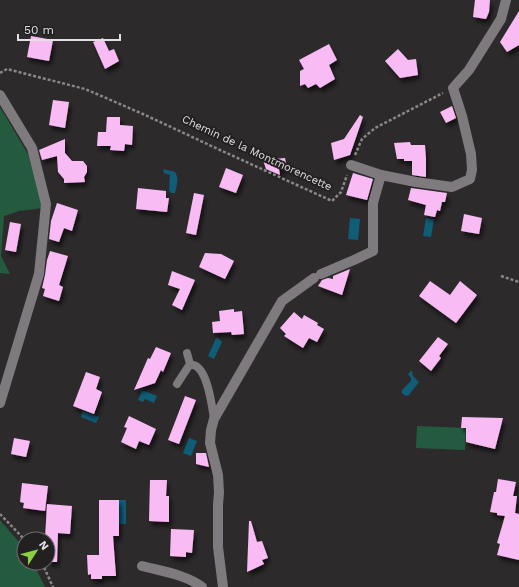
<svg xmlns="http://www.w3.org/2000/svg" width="519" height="587" viewBox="0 0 519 587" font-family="'Work Sans',sans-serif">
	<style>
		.green { fill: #245b3f }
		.water { fill: #105d78 }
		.building { fill: #f9bbf4; filter: url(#shadow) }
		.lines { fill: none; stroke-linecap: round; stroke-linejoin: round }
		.path { stroke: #8a8789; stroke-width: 2.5; stroke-dasharray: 3 2; stroke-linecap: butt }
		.lane { stroke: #7e7a7d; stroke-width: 8 }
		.street { stroke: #7e7a7d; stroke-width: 10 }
		.labels { text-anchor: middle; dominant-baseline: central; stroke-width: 4; stroke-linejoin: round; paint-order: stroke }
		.street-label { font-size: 11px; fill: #e2e0e2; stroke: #232022 }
	</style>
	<defs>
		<filter id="shadow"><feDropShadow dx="2.5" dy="4.5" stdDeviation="2" flood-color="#0009"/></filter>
	</defs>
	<rect width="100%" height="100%" fill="#2d2a2c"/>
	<g class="green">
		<polygon points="0,107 28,154 43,208 19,211 4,216 1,256 10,274 0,273"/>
		<polygon points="417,426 466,428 465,450 416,448"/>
		<polygon points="0,520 24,548 24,563 33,563 45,587 0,587"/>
	</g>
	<g class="water">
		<path d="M163,169L175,172C179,178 177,186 175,193H171L169,190L170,175L164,173Z"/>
		<polygon points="350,218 360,219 358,240 348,239"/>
		<polygon points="426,218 434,219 431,237 423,236"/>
		<polygon points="216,338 218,338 222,342 214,359 208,356"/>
		<polygon points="411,371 412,371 413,376 419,382 409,395 407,396 404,395 402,393 402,390 411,381 411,378 408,374"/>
		<polygon points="142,390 157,396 154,403 145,399 143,402 138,400"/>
		<polygon points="83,411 99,417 96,423 81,417"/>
		<polygon points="189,438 197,441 191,456 183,453"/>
		<rect x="119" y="500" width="7" height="24"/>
	</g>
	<g class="building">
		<polygon points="475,0 490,0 489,12 486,19 473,17"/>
		<polygon points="519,11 519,45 507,52 500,42"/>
		<polygon points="31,36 53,40 49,61 27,57"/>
		<polygon points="103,38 109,51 114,49 119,61 105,69 93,42"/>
		<polygon points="329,44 337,60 329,65 335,79 320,88 316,84 308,88 305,84 300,86 300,71 304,69 299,60"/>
		<polygon points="398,49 408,60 416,59 418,75 400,78 385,61"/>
		<polygon points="53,100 69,102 65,128 49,125"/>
		<polygon points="452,106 456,118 446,123 440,112"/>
		<polygon points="360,115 363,117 350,155 334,160 331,143 344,139"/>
		<polygon points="107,117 120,117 120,125 133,126 132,145 125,144 124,151 110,150 111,146 97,146 98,132 106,132"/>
		<polygon points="65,139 65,153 72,161 83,161 87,166 87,172 84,177 85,182 64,183 64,179 58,172 57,156 42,160 39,150"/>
		<polygon points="410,142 411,145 425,145 426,159 426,177 412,175 412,161 404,161 404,159 397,159 394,143"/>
		<polygon points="285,158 287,168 279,169 280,175 266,169 263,160"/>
		<polygon points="226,168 243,175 236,193 219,187"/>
		<polygon points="353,173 373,179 367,200 346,195"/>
		<polygon points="138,188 166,191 166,198 169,198 167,212 136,209"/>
		<polygon points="411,188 447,193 445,202 442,202 440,211 437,210 435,217 424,215 426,205 408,200"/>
		<polygon points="194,193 204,195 196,235 186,233"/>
		<polygon points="57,203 78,210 72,231 64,228 59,242 49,239 51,221"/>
		<polygon points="464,214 482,218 479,234 461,231"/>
		<polygon points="10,222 21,224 16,252 5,250"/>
		<polygon points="50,251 68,256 59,285 63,287 59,301 43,296 45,289 42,288 45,275 47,260"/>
		<polygon points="205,253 221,254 234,261 225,279 199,267"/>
		<polygon points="350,269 342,295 318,286 322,280 328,278 333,279 333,276"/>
		<polygon points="172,271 195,280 182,310 172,305 180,289 168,285"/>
		<polygon points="430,281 450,295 460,281 477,295 456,323 419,296"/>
		<polygon points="234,309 234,312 242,311 244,334 232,335 231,332 213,333 212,322 220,321 219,311"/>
		<polygon points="294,312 302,319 304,315 318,323 317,325 324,329 317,342 309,338 303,348 284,336 286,334 280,328"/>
		<polygon points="438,337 448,344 439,356 441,358 431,371 419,361"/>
		<polygon points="156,347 171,353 163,372 161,370 155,383 134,390 148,358 150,359"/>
		<polygon points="86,372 100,377 96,389 102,392 94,414 73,406"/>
		<polygon points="185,396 196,400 179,444 168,440"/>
		<polygon points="129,416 156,429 149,445 139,441 136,449 121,442 127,428 124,427"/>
		<polygon points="462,417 503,418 495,449 466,442 466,428 461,428"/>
		<polygon points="14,438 30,441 26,457 11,454"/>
		<polygon points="196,453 206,453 209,467 196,464"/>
		<polygon points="498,479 516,482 513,496 517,496 515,513 519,514 519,560 497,555 500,544 497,543 505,516 497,515 497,513 490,512 494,492 496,492"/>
		<polygon points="150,480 167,480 166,496 169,496 169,522 149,521"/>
		<polygon points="22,483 48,486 45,511 23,508 24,503 20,502"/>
		<polygon points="99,500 119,500 119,536 113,536 116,576 102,576 102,579 91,579 91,574 88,575 87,555 99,555"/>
		<polygon points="47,504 72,506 70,534 58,533 57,562 48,562 48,538 45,538"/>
		<polygon points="249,521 251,521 257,542 262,541 268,558 262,560 264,564 247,572"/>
		<polygon points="171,529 194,530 192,553 186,552 186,557 170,556"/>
	</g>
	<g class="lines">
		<g class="path">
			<polyline points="0,73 7,69 85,89 143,114 220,150 332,201 341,192 347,175"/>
			<polyline points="355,155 362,139 375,128 443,93"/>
			<polyline points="501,276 519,282"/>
			<polyline points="0,514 24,539"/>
			<polyline points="42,563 53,587"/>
		</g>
		<g class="lane">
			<path d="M190,364C192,365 194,365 196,366C208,373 212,406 214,419"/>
			<polyline points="177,384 190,364 187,353"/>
		</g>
		<g class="street">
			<polyline points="0,95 32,148 46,204 39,274 0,403"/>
			<polyline points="351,165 381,175 416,182 452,187 470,179 472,170 471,154 462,116 453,88 469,70 501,19 506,0"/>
			<polyline points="321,274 354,260 373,251 373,203 381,175"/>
			<path d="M142,566C161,571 187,575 202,587"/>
			<polyline points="223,587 218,547 218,505 219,492 218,475 210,443 211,430 214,419 282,301 314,278"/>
		</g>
	</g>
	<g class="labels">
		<g class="street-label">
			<text transform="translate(257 153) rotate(25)">Chemin de la Montmorencette</text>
		</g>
	</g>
	<g transform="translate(36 551) rotate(54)"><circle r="19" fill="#232022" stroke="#6f6d6f"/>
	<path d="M0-3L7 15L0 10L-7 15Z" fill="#8ece43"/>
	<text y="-6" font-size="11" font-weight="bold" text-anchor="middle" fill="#e2e0e2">N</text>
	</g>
	<path d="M18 34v6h102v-6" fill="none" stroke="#e2e0e2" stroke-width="2"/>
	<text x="24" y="34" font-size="12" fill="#e2e0e2" stroke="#232022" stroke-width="3" paint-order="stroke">50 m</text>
</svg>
